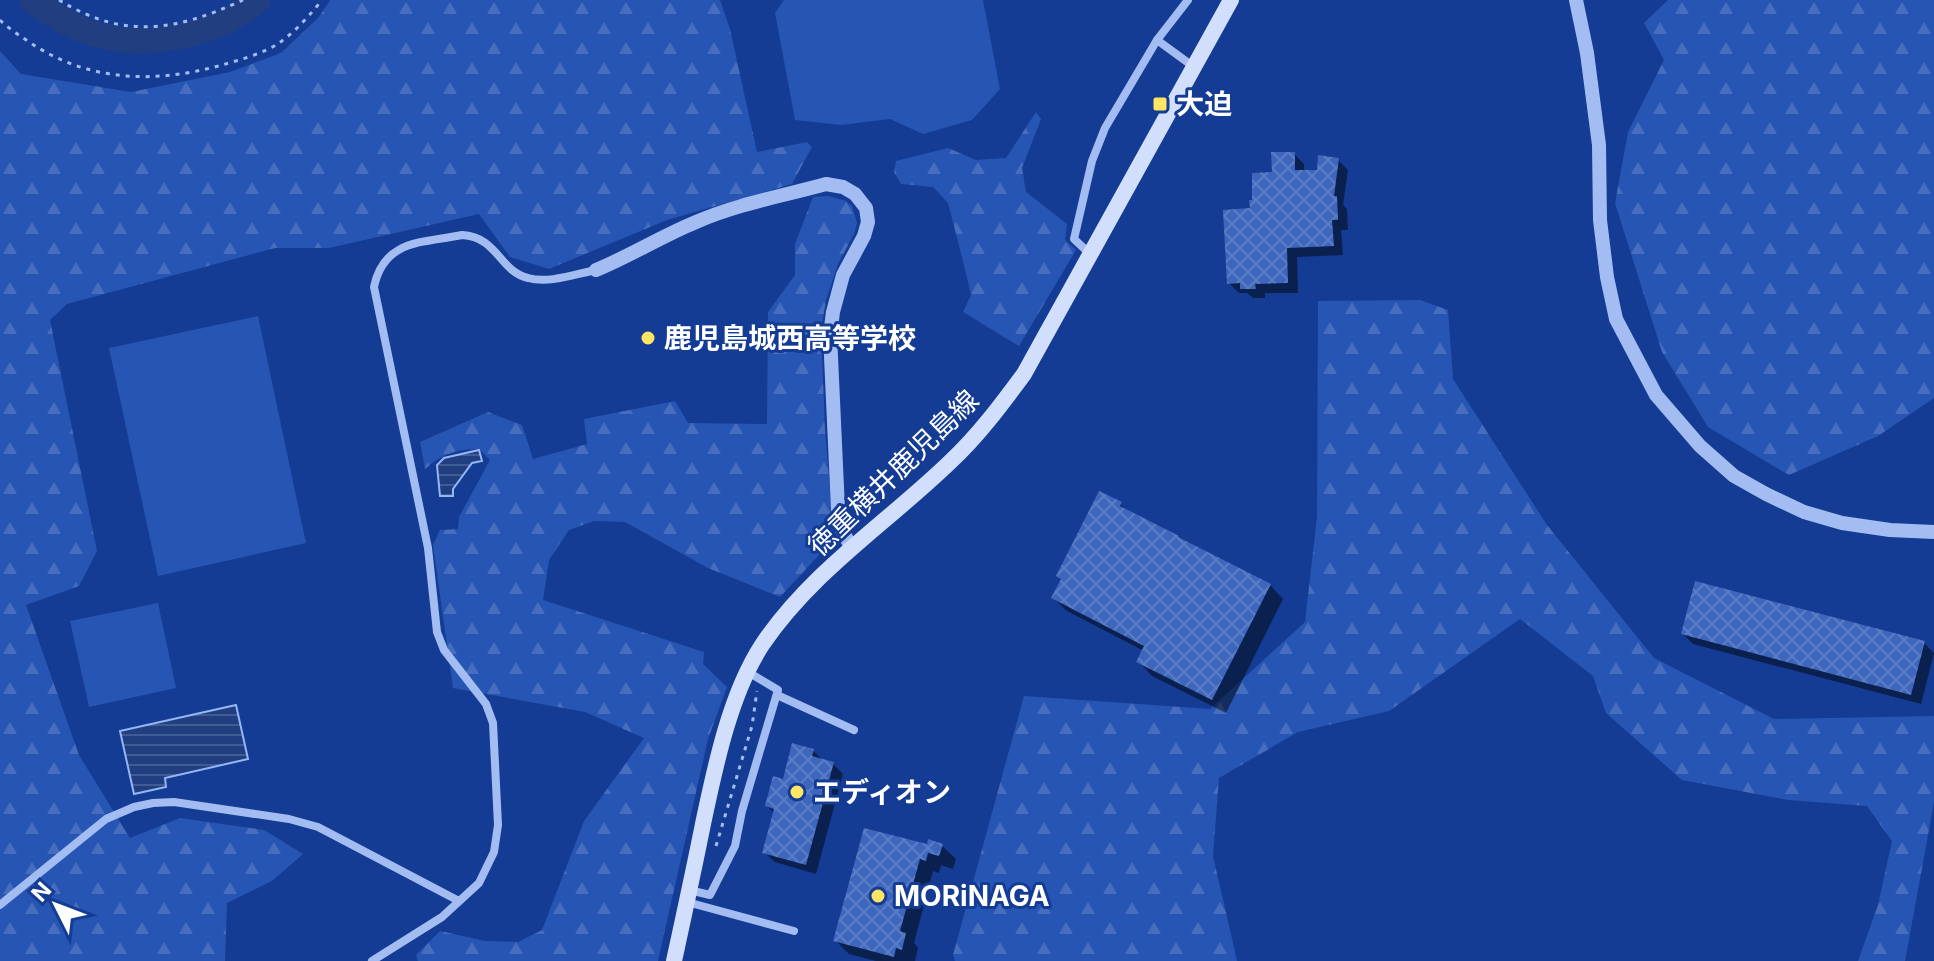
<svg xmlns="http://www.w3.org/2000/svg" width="1934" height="961" viewBox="0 0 1934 961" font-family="Inter,'Noto Sans JP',sans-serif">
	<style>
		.green { fill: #2655b3 }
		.forest { fill: url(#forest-firs) }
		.water { fill: url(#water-rules); stroke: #95b6f5; stroke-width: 2 }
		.shadow { fill: #0007 }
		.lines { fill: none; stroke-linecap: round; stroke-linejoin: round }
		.river { stroke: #203e80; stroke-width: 26 }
		.building { fill: url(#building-cross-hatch) }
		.path { stroke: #a3bdf2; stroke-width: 3; stroke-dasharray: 4 6; stroke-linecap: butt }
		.minor { stroke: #a3bdf2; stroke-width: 8 }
		.tertiary { stroke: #a3bdf2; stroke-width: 14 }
		.secondary { stroke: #d1dffc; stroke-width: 16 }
		.poi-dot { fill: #ffe564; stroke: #143c94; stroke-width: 3 }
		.labels { text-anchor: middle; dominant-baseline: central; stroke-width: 6; stroke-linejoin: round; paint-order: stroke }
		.poi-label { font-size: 28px; font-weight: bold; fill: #fff; stroke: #143c94; text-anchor: start }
		.street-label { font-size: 28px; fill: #fff; stroke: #143c94 }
	</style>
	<defs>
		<pattern id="forest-firs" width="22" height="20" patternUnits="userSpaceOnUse" patternTransform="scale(2)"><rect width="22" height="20" fill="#2655b3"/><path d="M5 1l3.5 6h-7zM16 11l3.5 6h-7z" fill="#476ebe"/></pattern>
		<pattern id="water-rules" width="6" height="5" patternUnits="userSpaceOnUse" patternTransform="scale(2)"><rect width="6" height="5" fill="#203e80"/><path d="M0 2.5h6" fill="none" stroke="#415b93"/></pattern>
		<pattern id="building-cross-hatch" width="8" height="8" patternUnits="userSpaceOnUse" patternTransform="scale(2)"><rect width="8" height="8" fill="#3d66bc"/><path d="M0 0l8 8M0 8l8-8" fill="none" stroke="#5a7dc6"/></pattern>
	</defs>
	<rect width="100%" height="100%" fill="#143c94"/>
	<g class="green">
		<polygon points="784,0 983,0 1000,89 972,120 923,134 890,119 841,125 795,120 775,13"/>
		<polygon points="258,316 306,543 158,576 109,348"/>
		<polygon points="158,603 176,688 89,707 70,621"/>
	</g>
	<g class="forest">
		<polygon points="330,0 720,0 730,29 757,152 807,142 812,147 792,184 667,220 549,269 510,257 479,214 329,248 275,248 67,304 50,320 97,551 79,586 26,605 79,755 130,838 180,818 264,830 303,854 272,881 227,903 225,961 0,961 0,51 21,74 131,92 230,72 281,53 319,17"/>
		<polygon points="1668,0 1934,0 1934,398 1878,436 1789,475 1708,427 1662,352 1615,203 1628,132 1664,60 1644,23"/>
		<polygon points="1036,112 1041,119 1022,168 1026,192 1067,224 1065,240 1076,250 1019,346 963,312 971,295 964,265 948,203 933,187 901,184 894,172 896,161 948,148 976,160 1006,158"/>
		<path d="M828,196L846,201L852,206L857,223L854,234L838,264L826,300L821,330L825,430L834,539L780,597L708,568L625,522L594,521L569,530L549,560L543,600L704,652L703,664L727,687L708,739L658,961H418L416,955L440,931L485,941L518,942L542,930L584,821L644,738L585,712L453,688L433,545L440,530L458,529L459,517L490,460L479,449C454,450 444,453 425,469L420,442L488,412L522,425L533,459L587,444L584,419L675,401L688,423L767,424L768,312L795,275V244L813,197Z"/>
		<polygon points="1420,300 1448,310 1453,379 1547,525 1654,658 1774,719 1934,716 1934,802 1905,961 1858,961 1878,905 1892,841 1867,806 1788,800 1682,780 1606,713 1593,676 1520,619 1389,711 1298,732 1219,778 1213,856 1237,961 955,961 953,955 1024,696 1210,709 1305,622 1317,517 1318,301"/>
	</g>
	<g class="water">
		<polygon points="479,450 482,461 472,463 453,489 453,496 440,496 437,465 444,458"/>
		<polygon points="236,705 248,759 165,778 166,787 134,794 120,731"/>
	</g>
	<g class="shadow">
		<polygon points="1294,154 1304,164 1304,172 1319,172 1338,160 1348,170 1343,205 1347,209 1348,230 1341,230 1343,255 1297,257 1298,293 1265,293 1265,298 1253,298 1247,293 1239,293 1229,283 1252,210 1274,174"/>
		<polygon points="1120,504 1129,512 1270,585 1283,599 1226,713 1152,676 1139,662 1144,651 1067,611 1053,598 1062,581 1058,576"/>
		<polygon points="1683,634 1924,643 1934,653 1921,704 1693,644"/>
		<polygon points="813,751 824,761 833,764 843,774 816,874 775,862 764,852 775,814 767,806 784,781"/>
		<polygon points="928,846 942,846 956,859 953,869 941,865 939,873 933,871 914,943 918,948 915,961 876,961 849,954 835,940"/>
	</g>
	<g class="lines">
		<path class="river" d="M32,0C52,15 74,29 98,35C149,49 219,34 258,0"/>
	</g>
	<g class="building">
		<polygon points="1271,152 1295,152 1295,170 1317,170 1318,155 1339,158 1334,196 1337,196 1338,220 1332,220 1334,246 1287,248 1288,283 1255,284 1256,289 1240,289 1240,283 1227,284 1223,210 1250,208 1249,200 1252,200 1252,173 1272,172"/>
		<polygon points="1099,491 1122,502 1120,506 1179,536 1178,537 1271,584 1212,700 1136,662 1144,646 1051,598 1061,579 1056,576"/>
		<polygon points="1695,581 1925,641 1911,695 1681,634"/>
		<polygon points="792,743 814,749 812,756 834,762 806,865 762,853 774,809 765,806 773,776 783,779"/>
		<polygon points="864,828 927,844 928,839 943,844 939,856 928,853 926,861 920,859 900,931 906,933 902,950 896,948 894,957 833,941"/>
	</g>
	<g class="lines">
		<g class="path">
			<path d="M59,0C124,40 176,31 243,0"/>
			<path d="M0,20C9,29 19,35 29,42C89,82 154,84 222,65C239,60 265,53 279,43C295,32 310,15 322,0"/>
			<polyline points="716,846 752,726 757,691"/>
		</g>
		<g class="minor">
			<polyline points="1157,40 1194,67"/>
			<polyline points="1090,254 1074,239 1092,161 1105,128 1157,40 1188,0"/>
			<polyline points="777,695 854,730"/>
			<polyline points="689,890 710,895 735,846 742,811 778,690 748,672"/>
			<polyline points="687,902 794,931"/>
			<polyline points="0,905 106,819 134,807 153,803 174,802 289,819 318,827 459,901"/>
			<path d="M372,961L442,917L479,883L494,852L498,825L493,723L486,704L444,650L437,632L428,548L374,287C384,239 423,243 462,235C498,237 499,271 528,278C549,284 575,274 596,270"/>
		</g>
		<g class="tertiary">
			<polyline points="1576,0 1587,53 1599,145 1600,220 1607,277 1616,319 1656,395 1700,446 1734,476 1766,494 1804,512 1842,523 1890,530 1934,532"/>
			<path d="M596,270C630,256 662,236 696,222C737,204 783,196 826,184L843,187L855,194L866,208L868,222L864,236L843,275L833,312L830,335L838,509L842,530L851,547"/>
		</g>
		<path class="secondary" d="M674,961C684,915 694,869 703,824C715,767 730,694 762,645C812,571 887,523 950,462C978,436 1001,405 1024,374L1231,0"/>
	</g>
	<g class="poi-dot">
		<rect x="1152" y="96" width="16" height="16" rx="4"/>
		<circle cx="648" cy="338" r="8"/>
		<circle cx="797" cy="792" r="8"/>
		<circle cx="878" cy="896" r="8"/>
	</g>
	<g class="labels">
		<g class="poi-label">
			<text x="1176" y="104">大迫</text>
			<text x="664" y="338">鹿児島城西高等学校</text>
			<text x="813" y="792">エディオン</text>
			<text x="894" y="896">MORiNAGA</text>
		</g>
		<g class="street-label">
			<text transform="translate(893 473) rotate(-44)">徳重横井鹿児島線</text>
		</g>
	</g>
	<g transform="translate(56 905) rotate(312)" stroke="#143c94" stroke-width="6" paint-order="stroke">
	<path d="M0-6L14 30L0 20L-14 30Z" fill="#ffffff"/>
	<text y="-12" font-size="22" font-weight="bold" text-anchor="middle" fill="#ffffff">N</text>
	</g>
</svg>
